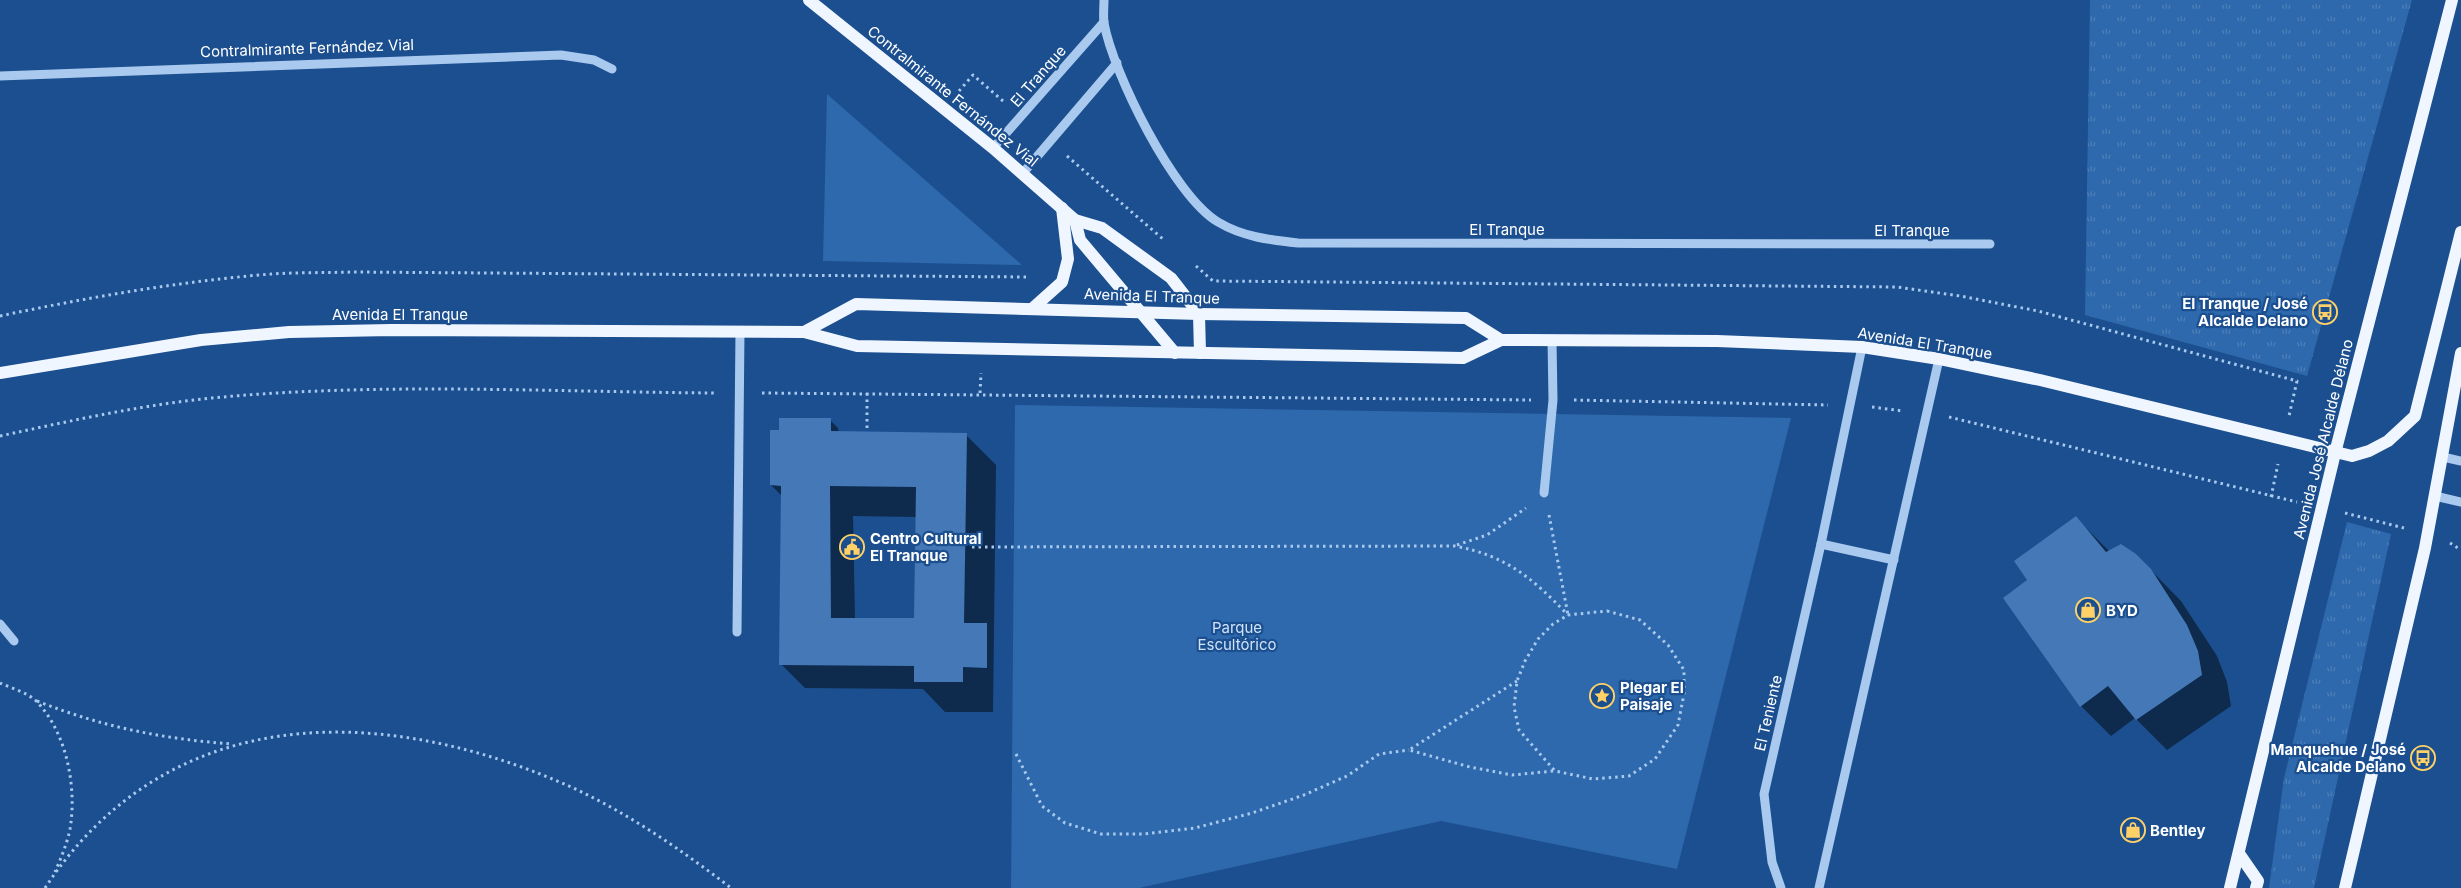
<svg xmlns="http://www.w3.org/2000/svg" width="2461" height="888" viewBox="0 0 2461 888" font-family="Inter,sans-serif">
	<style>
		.grass { fill: url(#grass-tufts) }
		.park { fill: #2e69ad }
		.shadow { fill: #0007; fill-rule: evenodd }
		.building { fill: #4478b7; fill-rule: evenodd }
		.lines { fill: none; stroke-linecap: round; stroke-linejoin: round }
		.path { stroke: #a9c9ee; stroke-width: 3; stroke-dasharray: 2.5 4; stroke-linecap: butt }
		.minor { stroke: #a9c9ee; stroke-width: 9 }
		.major { stroke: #f0f6ff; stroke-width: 12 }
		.labels { text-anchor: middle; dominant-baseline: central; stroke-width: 4.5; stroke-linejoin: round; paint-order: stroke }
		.street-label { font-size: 15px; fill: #fff; stroke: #1b4f8f }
		.poi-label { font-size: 15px; font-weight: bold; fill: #fff; stroke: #1b4f8f; text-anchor: start }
		.park-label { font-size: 15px; fill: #cfe3fa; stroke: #1b4f8f }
	</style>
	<defs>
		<pattern id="grass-tufts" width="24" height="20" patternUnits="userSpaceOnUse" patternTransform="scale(1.25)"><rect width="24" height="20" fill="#2e69ad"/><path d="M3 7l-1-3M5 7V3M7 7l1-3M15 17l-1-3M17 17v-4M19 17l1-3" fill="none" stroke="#4d80b9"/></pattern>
	</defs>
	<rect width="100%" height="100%" fill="#1b4f8f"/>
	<g class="grass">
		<polygon points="2090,0 2412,0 2307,376 2085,315"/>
		<polygon points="2347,522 2391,534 2314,888 2269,888 2284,778"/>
	</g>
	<g class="park">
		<polygon points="827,94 1022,265 823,261"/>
		<polygon points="1015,405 1791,418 1677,869 1441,821 1139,888 1011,888"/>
	</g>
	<g class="shadow">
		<path d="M830,420L838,428L839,433L966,435L996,465L993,712H945L923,689L805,688L781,664L782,496L771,485ZM853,516L917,517L916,619H855Z"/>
		<polygon points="2076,518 2109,551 2136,555 2181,601 2217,656 2227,682 2231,706 2167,750 2135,718 2111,736 2081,706 2029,580"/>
	</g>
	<g class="building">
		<path d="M779,418H831V431L967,433L964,623H987V668L963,667V682H914V666L779,665L781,486L770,485V430H779ZM830,486L916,487L914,618H831Z"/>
		<polygon points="2076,516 2106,552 2121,544 2136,554 2151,569 2187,625 2198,651 2202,675 2136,720 2108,686 2080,707 2003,598 2027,580 2014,561"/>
	</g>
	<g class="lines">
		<g class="path">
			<polyline points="959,91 973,75 1003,101"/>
			<polyline points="1067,156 1164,240"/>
			<polyline points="1196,266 1213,281 1897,287 1960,296 2038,311 2297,381 2289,416"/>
			<path d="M0,316C85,298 171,283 259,275C290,272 322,273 353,272L1028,277"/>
			<polyline points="762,393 1531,400"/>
			<polyline points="867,393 867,432"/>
			<polyline points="980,393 981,373"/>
			<polyline points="1574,400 1828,405"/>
			<polyline points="1872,407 1903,411"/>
			<polyline points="1949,417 2297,502"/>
			<path d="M0,436C70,421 141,405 212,398C379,382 548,392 716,393"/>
			<polyline points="2271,497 2278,464"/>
			<polyline points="2345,513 2404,528"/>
			<polyline points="1549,515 1568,615"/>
			<polyline points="2450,543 2461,550"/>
			<polyline points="1457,545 1487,535 1526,508"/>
			<path d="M972,547L1455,546C1507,556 1532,578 1568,615"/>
			<polygon points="1607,611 1640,620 1668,645 1684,670 1684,694 1678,725 1655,759 1629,776 1593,779 1555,771 1519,730 1514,707 1517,681 1525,661 1538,639 1553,624 1568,615"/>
			<polyline points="1517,681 1409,750 1470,767 1512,775 1554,771"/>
			<path d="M0,683C11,688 29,693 37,702C67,733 77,788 70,829C67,844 61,858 55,872"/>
			<path d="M37,701C103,727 162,739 233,744"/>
			<polyline points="1016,754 1042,806 1065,823 1101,834 1143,834 1195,828 1252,813 1304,795 1347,776 1379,754 1409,750"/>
			<path d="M45,888C167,703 376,703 562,783C622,809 679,848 731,888"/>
		</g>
		<g class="minor">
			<path d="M1104,0C1104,7 1103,16 1104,23C1113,73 1174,196 1218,222C1243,237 1270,240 1298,243L1990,244"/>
			<polyline points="0,76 561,55 594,60 612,69"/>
			<polyline points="993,148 1104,22"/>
			<polyline points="1023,173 1117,63"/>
			<polyline points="2443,457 2461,461"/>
			<polyline points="1544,493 1553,400 1552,340"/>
			<polyline points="2435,496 2461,502"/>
			<polyline points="1821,544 1894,560"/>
			<polyline points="0,624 14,641"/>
			<polyline points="737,632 740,331"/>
			<polyline points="1781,888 1772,862 1764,794 1821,544 1862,347"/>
			<polyline points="1819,888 1939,359"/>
		</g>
		<g class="major">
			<polyline points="809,0 993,148 1075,220 1102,228 1171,278 1199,314 1200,353"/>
			<polyline points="1075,220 1080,240 1175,353"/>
			<polyline points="1033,308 1062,282 1068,259 1062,208"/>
			<polyline points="804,332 856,304 1199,314 1466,318 1501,340"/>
			<polyline points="0,373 201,340 289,332 391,330 804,332 857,346 1463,358 1501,340 1717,341 1862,347 1939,359 2040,380 2352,456 2369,451 2388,441 2415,416 2461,232"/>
			<polyline points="2240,855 2258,881 2256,888"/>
			<polyline points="2230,888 2335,453 2452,0"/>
			<polyline points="2345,888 2425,548 2461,353"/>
		</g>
	</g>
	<defs>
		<symbol id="bus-ring" viewBox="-11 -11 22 22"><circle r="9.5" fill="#1b4f8f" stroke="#ffd166" stroke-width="1.5"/><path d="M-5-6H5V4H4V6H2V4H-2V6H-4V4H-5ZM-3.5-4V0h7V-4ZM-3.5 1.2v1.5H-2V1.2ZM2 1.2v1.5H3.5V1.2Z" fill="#ffd166"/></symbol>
		<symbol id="civic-ring" viewBox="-11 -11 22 22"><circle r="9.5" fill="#1b4f8f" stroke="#ffd166" stroke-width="1.5"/><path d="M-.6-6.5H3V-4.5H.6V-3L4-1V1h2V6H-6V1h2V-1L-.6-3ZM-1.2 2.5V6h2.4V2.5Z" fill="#ffd166"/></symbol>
		<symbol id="shop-ring" viewBox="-11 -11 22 22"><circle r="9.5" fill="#1b4f8f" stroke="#ffd166" stroke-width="1.5"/><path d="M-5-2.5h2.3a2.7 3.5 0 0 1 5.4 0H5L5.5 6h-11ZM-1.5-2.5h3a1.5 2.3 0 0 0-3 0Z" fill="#ffd166"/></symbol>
		<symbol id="sight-ring" viewBox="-11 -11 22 22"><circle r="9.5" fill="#1b4f8f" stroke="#ffd166" stroke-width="1.5"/><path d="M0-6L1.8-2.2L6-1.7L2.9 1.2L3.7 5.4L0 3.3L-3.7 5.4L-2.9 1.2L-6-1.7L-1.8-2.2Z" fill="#ffd166"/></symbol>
	</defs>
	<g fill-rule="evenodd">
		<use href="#bus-ring" x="2311" y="298" width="28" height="28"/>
		<use href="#civic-ring" x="838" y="533" width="28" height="28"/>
		<use href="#shop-ring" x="2074" y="596" width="28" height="28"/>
		<use href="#sight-ring" x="1588" y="682" width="28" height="28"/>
		<use href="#bus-ring" x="2409" y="744" width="28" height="28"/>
		<use href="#shop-ring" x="2119" y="816" width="28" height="28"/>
	</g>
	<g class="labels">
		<g class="street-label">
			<text transform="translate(307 48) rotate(-2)">Contralmirante Fernández Vial</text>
			<text transform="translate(1038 76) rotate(-49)">El Tranque</text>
			<text transform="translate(953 96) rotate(39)">Contralmirante Fernández Vial</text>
			<text x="1507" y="229">El Tranque</text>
			<text x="1912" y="230">El Tranque</text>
			<text transform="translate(1152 296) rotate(2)">Avenida El Tranque</text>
			<text x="400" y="314">Avenida El Tranque</text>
			<text transform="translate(1925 343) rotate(9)">Avenida El Tranque</text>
			<text transform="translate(2323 439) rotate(-76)">Avenida José Alcalde Délano</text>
			<text transform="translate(1768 713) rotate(-77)">El Teniente</text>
		</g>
		<g class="poi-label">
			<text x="2308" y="303" text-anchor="end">El Tranque / José<tspan x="2308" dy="17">Alcalde Delano</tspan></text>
			<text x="870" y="538">Centro Cultural<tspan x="870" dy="17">El Tranque</tspan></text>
			<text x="2106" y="610">BYD</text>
			<text x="1620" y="687">Plegar El<tspan x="1620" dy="17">Paisaje</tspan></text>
			<text x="2406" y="749" text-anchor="end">Manquehue / José<tspan x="2406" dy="17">Alcalde Delano</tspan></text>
			<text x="2150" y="830">Bentley</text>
		</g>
		<g class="park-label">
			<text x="1237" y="627">Parque<tspan x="1237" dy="17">Escultórico</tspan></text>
		</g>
	</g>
</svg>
